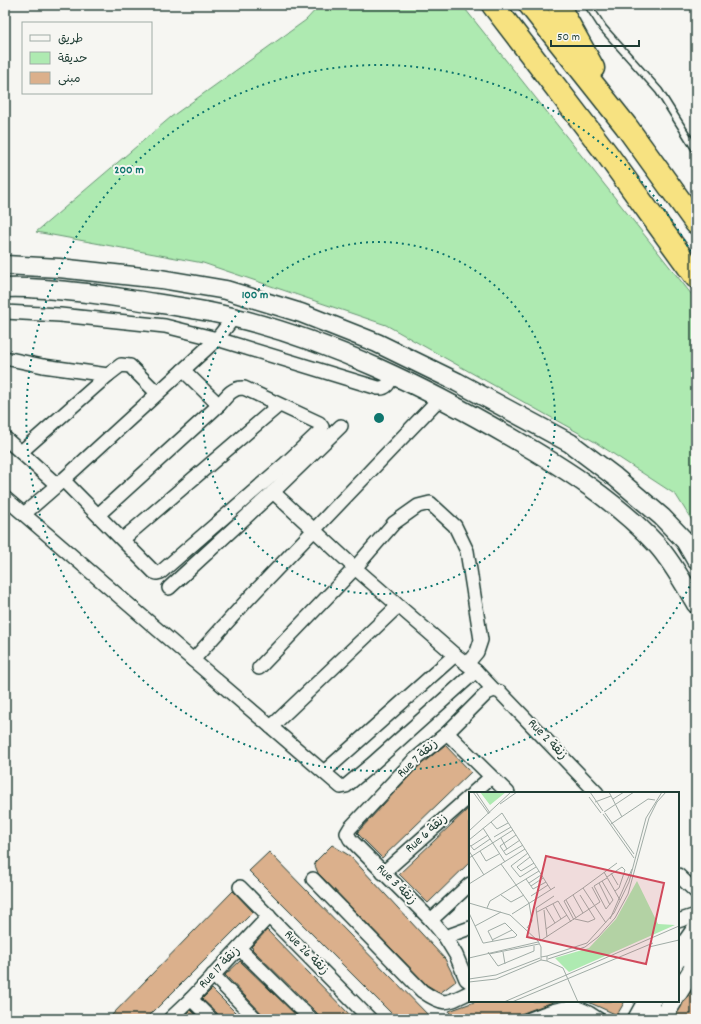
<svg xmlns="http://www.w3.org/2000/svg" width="701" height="1024" viewBox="0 0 701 1024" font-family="Dekko,'Playpen Sans Arabic',sans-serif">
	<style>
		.green { fill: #aeeab1; stroke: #669472 }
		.building { fill: #dbb08c; stroke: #1f3d34 }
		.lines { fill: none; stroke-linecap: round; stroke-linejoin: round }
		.lane-casing { stroke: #1f3d34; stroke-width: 9 }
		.street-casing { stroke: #1f3d34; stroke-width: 16 }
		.secondary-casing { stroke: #1f3d34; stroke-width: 21 }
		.highway-casing { stroke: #1f3d34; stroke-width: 25 }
		.lane { stroke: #f6f6f2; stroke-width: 6 }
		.street { stroke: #f6f6f2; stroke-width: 13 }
		.secondary { stroke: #f6f6f2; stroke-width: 18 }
		.highway { stroke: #f7e281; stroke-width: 22 }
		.ring { fill: none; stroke: #0f766e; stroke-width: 2; stroke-dasharray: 2 4 }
		.labels { text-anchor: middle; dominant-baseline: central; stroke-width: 4; stroke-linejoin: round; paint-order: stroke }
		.street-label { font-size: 13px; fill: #1f3d34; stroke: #f6f6f2 }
		.inset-road { fill: none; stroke: #a0aca6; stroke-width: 1 }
		.view { fill: #d1495b; fill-opacity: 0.15; stroke: #d1495b; stroke-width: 2 }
		.inset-edge { fill: none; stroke: #1f3d34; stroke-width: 2 }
		.centre { fill: #0f766e; stroke: #f6f6f2; stroke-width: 2 }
		.ring-label { font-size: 12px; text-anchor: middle; font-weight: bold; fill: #0f766e; stroke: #f6f6f2; stroke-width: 4; stroke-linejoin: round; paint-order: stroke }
	</style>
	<rect width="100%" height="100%" fill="#f6f6f2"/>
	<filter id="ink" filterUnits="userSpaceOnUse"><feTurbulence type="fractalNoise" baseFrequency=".025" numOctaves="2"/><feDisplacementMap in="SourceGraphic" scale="8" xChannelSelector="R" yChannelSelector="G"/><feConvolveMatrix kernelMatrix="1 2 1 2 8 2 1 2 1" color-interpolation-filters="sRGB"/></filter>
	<g filter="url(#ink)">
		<polygon class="green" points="320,5 462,5 696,300 696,527 676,495 595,442 386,325 203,263 36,232 171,117 306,20"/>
		<g class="building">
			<polygon points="445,745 471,772 382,858 357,833 418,767"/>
			<polygon points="470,807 470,862 428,903 399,874"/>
			<polygon points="332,845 350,856 445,959 456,981 440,993 427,985 318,873 314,863"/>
			<polygon points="269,852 432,1019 397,1019 249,871"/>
			<polygon points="233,891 253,912 146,1019 108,1019"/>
			<polygon points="267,930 354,1019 319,1019 317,1013 252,949 253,948 251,947"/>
			<polygon points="240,961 300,1019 267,1019 225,975"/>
			<polygon points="696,984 696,1019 674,1019 684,1001"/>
			<polygon points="212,989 242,1019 219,1019 217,1013 202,999"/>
			<polygon points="477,1001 553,1001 553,1002 507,1019 452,1019 449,1011"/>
			<polygon points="586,1001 625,1001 617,1015"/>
			<polygon points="191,1010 200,1019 182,1019"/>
		</g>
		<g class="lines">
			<defs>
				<g id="lane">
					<polyline points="588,5 603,28 659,91 696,150"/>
					<polyline points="686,963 696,949"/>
					<polyline points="678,968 686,956"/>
					<polyline points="651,1012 658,1001"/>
					<polyline points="652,1019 658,1008"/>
				</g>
				<g id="street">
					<path d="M5,312L60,315L165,326L217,339L378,388C387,389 389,383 393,375"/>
					<polyline points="5,358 43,366 108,375 121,365 130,366 157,393"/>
					<polyline points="183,370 219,405"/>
					<polyline points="440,398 250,597 193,660 341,787 346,786 371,765 476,671"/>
					<polyline points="5,438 57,485"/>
					<polyline points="21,452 108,375"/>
					<path d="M63,480L154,572L157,573L161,572L284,465L317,434L321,430L322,427L319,423L244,388C232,387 226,397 219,405L98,515"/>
					<polyline points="273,492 341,426"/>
					<polyline points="5,498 193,660"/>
					<polyline points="24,514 63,480 217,339 234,317"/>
					<polyline points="123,539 279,405"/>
					<polyline points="169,588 273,492 355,568 455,655 476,671 494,690 500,692 597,793"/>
					<polyline points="259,668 355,568 394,523 418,506 430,503 455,526 467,551 481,640 477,652 467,664"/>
					<polyline points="271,727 398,606"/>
					<polyline points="447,733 508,793"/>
					<polyline points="324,772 455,655"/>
					<polyline points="473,793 491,777"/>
					<polyline points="383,873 470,796"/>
					<polyline points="678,875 696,892"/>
					<path d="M313,879L422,991C445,1007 447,1003 470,992"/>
					<polyline points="240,887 370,1019"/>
					<polyline points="431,920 470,884"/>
					<polyline points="678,921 696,915"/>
					<polyline points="445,937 470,928"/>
					<polyline points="239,948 311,1019"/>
					<polyline points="213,975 256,1019"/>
					<polyline points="470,982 466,979 456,955 445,937 431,920 350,839 347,833 350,828 413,761 447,733 487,693 494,690"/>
					<polyline points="191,999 211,1019"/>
					<polyline points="170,1019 191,999 269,916"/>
					<path d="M530,1019C544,1014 560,1006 576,1008C584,1009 592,1015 598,1019"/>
				</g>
				<g id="secondary">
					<polyline points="5,265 59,268 161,279 226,290 301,313 377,343 457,382 570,443 615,477 662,517 685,541 696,560"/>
					<path d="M5,288C18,287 31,288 44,289C75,291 105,295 135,300C167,305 200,309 232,317C332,341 426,388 514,439C566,469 616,501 657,545C673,563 684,584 696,604"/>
					<polyline points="678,955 696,929"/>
					<polyline points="678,993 696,964"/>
					<polyline points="637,1019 647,1001"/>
					<polyline points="662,1019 673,1001"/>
				</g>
				<g id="highway">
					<polyline points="493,5 607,154 696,277"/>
					<polyline points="530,5 626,126 696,223"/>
					<polyline points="558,5 593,68"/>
				</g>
			</defs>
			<use href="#lane" class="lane-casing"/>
			<use href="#street" class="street-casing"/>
			<use href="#secondary" class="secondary-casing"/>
			<use href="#highway" class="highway-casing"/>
			<use href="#lane" class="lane"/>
			<use href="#street" class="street"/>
			<use href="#secondary" class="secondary"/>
			<use href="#highway" class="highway"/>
		</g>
	</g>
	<g class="ring">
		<circle cx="379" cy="418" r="176"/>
		<path d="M695 576A353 353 0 1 1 695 260"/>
	</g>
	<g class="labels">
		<g class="street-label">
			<text transform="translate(547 740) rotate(46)">Rue 2 زنقة</text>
			<text transform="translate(418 759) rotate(-43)">Rue 7 زنقة</text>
			<text transform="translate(427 834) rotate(-42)">Rue 6 زنقة</text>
			<text transform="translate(396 885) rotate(45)">Rue 3 زنقة</text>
			<text transform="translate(306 953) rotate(45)">Rue 26 زنقة</text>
			<text transform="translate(220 968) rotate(-46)">Rue 17 زنقة</text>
		</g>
	</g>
	<g transform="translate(469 792)">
		<rect width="210" height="210" fill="#f6f6f2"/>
		<path d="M11,0H37L21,13ZM168,89L189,132L206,133L100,180L86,166L120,156L147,127Z" fill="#aeeab1"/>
		<path class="inset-road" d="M4,0L20,22M7,0L21,21M121,0L134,19M140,0L153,25M120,5L132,21M144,7L155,0M126,10L142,4M31,12L48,0M135,20L165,0M136,21L165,62M134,22L165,66M22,30L28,37L39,31M142,32L179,7L186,8M14,36L36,70M0,39L42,0M47,43L31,54L37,63L54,53M25,45L42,35M32,46L38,57M0,48L33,21L82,98M0,52L5,58L21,47M2,54L19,43M0,59L15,83M11,59L17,69L30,62M35,59L51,48M59,61L42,74L51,85L67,75M61,65L48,75L52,79L65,71M0,66L44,38M32,72L60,111L63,129L58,136M135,80L151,108M142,81L149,93M138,85L153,75L156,78L150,96L146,99M57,87L64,97L77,90M133,89L144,108L137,117L125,94L138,86M60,91L72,83M130,91L141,113M0,92L56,57M62,94L74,86M114,96L148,71M32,103L42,110L55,103M104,103L114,121M62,104L79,93M97,108L107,126M0,111L41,123L69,149L72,155V168L78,169V164L72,165M84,112L92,127M18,116L21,109L70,79M77,116L86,131M75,118L78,145M68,120L89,109L102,130M0,121L14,151H15L46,145L48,143L36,131L19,139L24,149M43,122L86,95M106,127L119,130L126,127L111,103M141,127L163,77M105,128L95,109L114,96L137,131M6,134L32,120M77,137L98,123M23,148L43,138M71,149L131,110L123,95M71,149L67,116L85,104M180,155L210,148M19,160L29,174L65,159V154M34,160L36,172M20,162L70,152M78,164L118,151L145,121L160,90L177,26L193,0M0,166L69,150M79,167L116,155L129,145L146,126L159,102L180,26L188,10L197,0M78,169L94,176L109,210M0,187L27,183L71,166M0,190L27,187L72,168M35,210L210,134M43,210L184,151"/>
		<path class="view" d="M77,64L195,91L177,172L58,145Z"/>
		<rect width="210" height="210" class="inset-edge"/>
	</g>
	<circle cx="379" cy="418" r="6" class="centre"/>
	<g class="ring-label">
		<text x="129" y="173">200 m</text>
		<text x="255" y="298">100 m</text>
	</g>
	<rect width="701" height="1024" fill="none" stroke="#f6f6f2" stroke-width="20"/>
	<rect x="10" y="10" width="681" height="1004" fill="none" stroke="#1f3d34" stroke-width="1.5" filter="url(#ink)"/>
	<rect x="22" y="22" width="130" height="72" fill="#f6f6f2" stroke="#a0aca6"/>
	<rect x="30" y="35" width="20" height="6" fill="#f6f6f2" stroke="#a0aca6"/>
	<text x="58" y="42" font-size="12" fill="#1f3d34">طريق</text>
	<rect x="30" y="52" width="20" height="12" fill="#aeeab1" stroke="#a0aca6"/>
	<text x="58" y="62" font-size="12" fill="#1f3d34">حديقة</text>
	<rect x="30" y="72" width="20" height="12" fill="#dbb08c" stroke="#a0aca6"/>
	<text x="58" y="82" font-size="12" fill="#1f3d34">مبنى</text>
	<path d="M551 40v6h88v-6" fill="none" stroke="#1f3d34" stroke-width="2"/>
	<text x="557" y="40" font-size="12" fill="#1f3d34" stroke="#f6f6f2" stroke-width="3" paint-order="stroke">50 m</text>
</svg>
